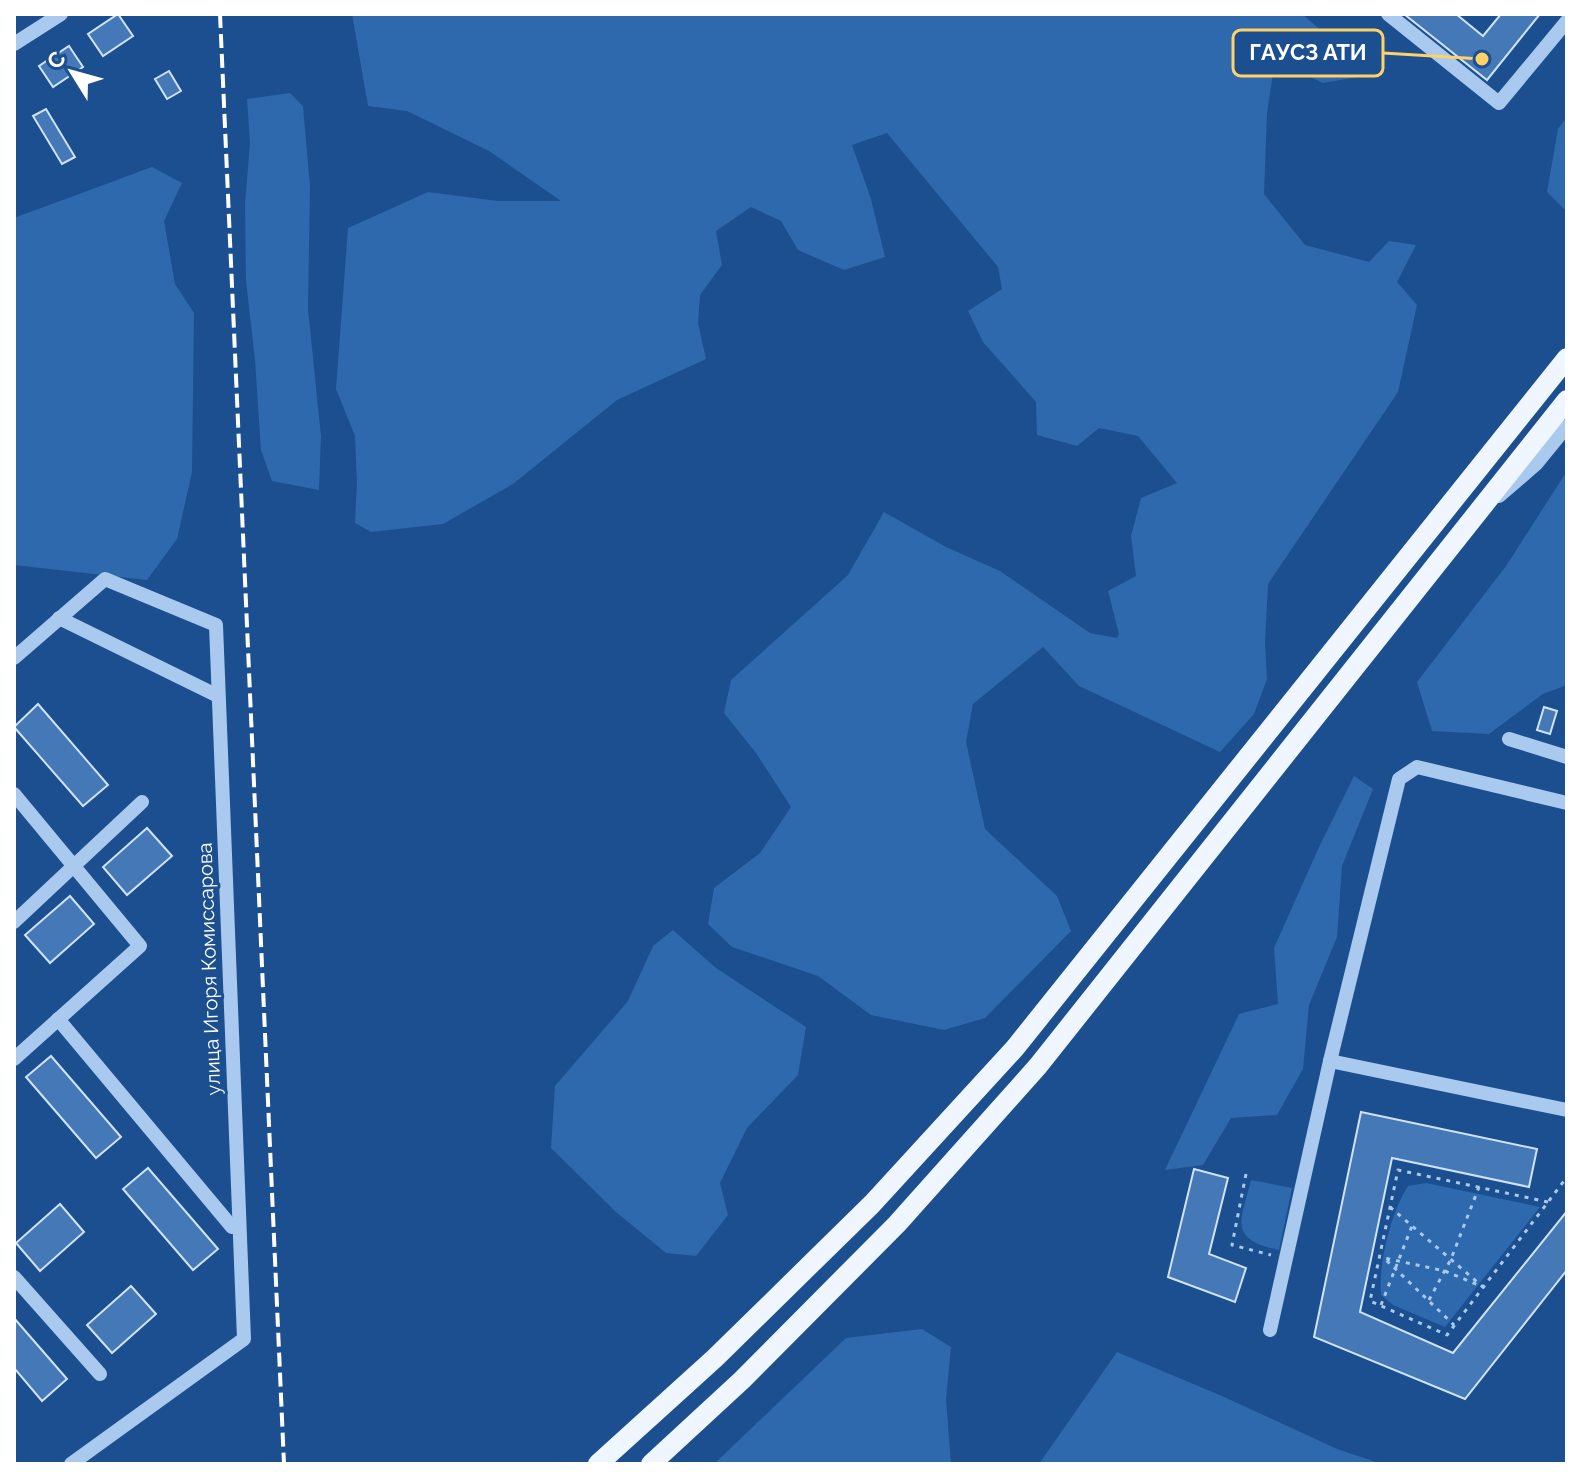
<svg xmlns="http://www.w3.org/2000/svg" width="1581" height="1478" viewBox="0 0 1581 1478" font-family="Raleway,sans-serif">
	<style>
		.green { fill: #2e69ad }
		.building { fill: #4478b7; stroke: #cfe3fa; stroke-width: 2 }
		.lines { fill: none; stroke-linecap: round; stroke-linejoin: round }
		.path { stroke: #a9c9ee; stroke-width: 3; stroke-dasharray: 4 6; stroke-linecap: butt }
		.minor { stroke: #a9c9ee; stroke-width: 14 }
		.major { stroke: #f0f6ff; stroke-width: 20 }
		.rail { stroke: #fff; stroke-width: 4; stroke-dasharray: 14 6; stroke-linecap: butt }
		.labels { text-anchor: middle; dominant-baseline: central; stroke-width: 6; stroke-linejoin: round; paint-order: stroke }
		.street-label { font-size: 20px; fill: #fff; stroke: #1b4f8f }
		.leader { fill: none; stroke: #ffd166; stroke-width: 3 }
		.callout-dot { fill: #ffd166; stroke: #1b4f8f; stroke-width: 3 }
		.callout { fill: #1b4f8f; stroke: #ffd166; stroke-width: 3 }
		.callout-label { font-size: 22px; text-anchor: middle; font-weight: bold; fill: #fff }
	</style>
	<rect width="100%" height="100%" fill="#1b4f8f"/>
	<g class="green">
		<polygon points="352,14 1302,14 1344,50 1364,76 1323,83 1275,60 1267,113 1264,194 1305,245 1369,262 1389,241 1416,245 1397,282 1417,305 1398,392 1268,584 1265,643 1267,679 1254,714 1220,752 1079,686 1043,647 973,704 966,742 985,829 1057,896 1071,931 985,1018 944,1030 871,1015 818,976 732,947 708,924 714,888 760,853 791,807 756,753 724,713 731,680 848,575 884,512 946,547 1000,571 1090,633 1117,638 1119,634 1108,591 1136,576 1131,536 1141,498 1177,483 1138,436 1099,428 1077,446 1037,435 1036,402 983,342 968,311 1002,289 998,267 887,133 852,145 871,199 885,257 844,270 798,250 781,221 751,207 716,231 722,265 700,295 698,323 706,359 617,400 513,484 443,524 371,532 355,523 357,482 355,436 336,389 348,228 428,192 498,201 561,201 489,151 407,111 368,106"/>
		<polygon points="290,93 303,106 310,187 308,309 321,436 319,490 272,481 261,450 255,360 246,281 245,204 250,143 247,99"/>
		<polygon points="1567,117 1567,212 1547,192 1558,129"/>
		<polygon points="152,167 182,183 164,221 175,284 194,313 192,472 177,539 147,580 14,565 14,218"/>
		<polygon points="1567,471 1567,685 1543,694 1489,734 1432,731 1417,682 1506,566"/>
		<polygon points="1354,776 1373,789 1342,866 1337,937 1309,1005 1303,1069 1277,1115 1231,1118 1203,1165 1165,1170 1239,1014 1278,1004 1274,948 1319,847"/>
		<polygon points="673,930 716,968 806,1027 798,1075 747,1128 720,1183 728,1215 696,1256 666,1253 616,1212 551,1148 555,1086 628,1001 653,946"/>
		<path d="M1251,1180L1292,1188L1279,1250C1227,1239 1241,1221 1251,1180Z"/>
		<path d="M1426,1183L1540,1207L1445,1327L1393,1305L1381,1295C1378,1264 1391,1212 1408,1186Z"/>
		<polygon points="922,1329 951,1347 946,1399 951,1464 714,1464 846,1338"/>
		<polygon points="1117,1352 1222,1396 1337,1449 1382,1464 1039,1464"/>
	</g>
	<g class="building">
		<polygon points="118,14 133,36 103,56 88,34"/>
		<polygon points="1404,14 1456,14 1483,36 1501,14 1540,14 1487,80"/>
		<polygon points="69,46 83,67 53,87 39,66"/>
		<polygon points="169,71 181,91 167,99 155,79"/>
		<polygon points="46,109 75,157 62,164 33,116"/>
		<polygon points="38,704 108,785 83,806 14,727"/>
		<polygon points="1544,707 1557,711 1550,734 1537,730"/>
		<polygon points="147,828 172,856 127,895 103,867"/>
		<polygon points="70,896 94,924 50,963 25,935"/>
		<polygon points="51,1056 121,1137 96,1158 26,1077"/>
		<polygon points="1361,1112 1537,1149 1529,1187 1392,1158 1360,1312 1453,1353 1567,1211 1567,1270 1465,1399 1314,1337"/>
		<polygon points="148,1168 218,1249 193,1270 123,1189"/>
		<polygon points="1194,1169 1228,1178 1209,1254 1246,1268 1235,1302 1168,1277"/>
		<polygon points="60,1204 84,1232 40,1271 16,1243"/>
		<polygon points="131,1286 156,1314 112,1353 87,1325"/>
		<polygon points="14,1318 67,1379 42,1401 14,1368"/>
	</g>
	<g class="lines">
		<g class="path">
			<polyline points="1246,1174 1232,1245 1271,1255"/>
			<polyline points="1548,1202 1398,1170 1370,1301 1447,1335 1567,1177"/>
			<polyline points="1390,1207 1483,1287 1445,1271 1384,1258 1454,1325"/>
			<polyline points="1429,1300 1451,1259 1479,1187"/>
			<polyline points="1381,1305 1412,1226"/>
		</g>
		<g class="minor">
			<polyline points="1388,14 1499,103 1567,21"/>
			<polyline points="14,44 61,14"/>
			<polyline points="1499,496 1536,464 1567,426"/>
			<polyline points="59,618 218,696"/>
			<polyline points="14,658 105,579 216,625 244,1339 71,1464"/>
			<polyline points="1509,739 1567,757"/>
			<polyline points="14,794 140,946 14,1059"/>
			<polyline points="14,922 142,802"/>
			<polyline points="58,1019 232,1227"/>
			<polyline points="1330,1061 1399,779 1417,767 1567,803"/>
			<polyline points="14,1277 100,1374"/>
			<polyline points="1270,1330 1330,1061 1567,1110"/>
		</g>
		<g class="major">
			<polyline points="598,1464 715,1358 872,1204 1015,1048 1567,358"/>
			<polyline points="651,1464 742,1380 897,1224 1038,1066 1567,400"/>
		</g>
		<polyline class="rail" points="220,14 284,1464"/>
	</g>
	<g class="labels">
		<g class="street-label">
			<text transform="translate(209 969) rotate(-92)">улица Игоря Комиссарова</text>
		</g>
	</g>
	<path class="leader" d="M1482 59L1383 53"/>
	<circle class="callout-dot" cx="1482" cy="59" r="8"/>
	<rect class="callout" x="1233" y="30" width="150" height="46" rx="8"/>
	<g class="callout-label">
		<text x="1308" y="60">ГАУСЗ АТИ</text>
	</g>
	<rect width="1581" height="1478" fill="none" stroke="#ffffff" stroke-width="32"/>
	<g transform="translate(72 72) rotate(307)" stroke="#1b4f8f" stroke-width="6" paint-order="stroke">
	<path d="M0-6L14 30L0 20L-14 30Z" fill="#ffffff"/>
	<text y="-12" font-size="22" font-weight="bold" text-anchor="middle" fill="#ffffff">С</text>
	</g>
</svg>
